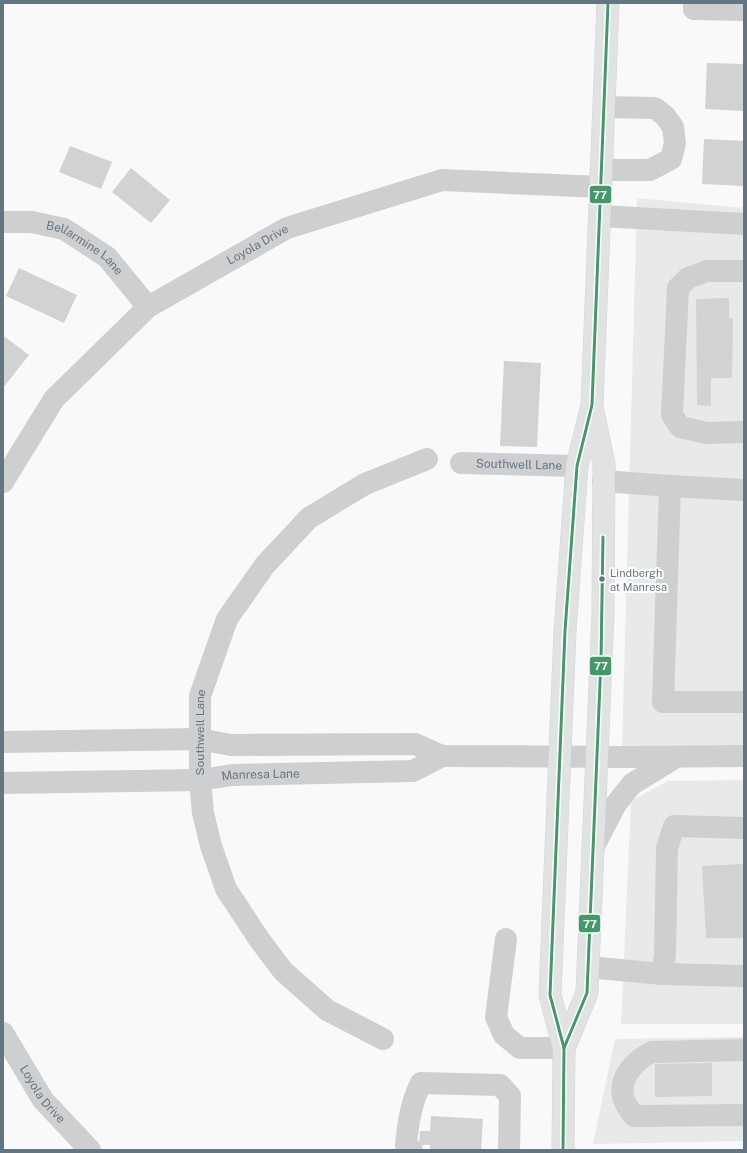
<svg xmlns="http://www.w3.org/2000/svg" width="747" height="1153" viewBox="0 0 747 1153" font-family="'Public Sans',sans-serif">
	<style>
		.built { fill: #e8e9e9 }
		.building { fill: #d0d2d3 }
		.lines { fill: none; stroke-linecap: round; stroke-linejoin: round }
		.major-casing { stroke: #d5d6d7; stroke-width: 23 }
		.minor { stroke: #cecfd0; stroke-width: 22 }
		.major { stroke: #e1e2e2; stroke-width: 22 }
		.bus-1-casing { stroke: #fff; stroke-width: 6 }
		.bus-1 { stroke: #44996b; stroke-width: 3 }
		.bus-dot { fill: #657683; stroke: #fff; stroke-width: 1.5 }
		.labels { text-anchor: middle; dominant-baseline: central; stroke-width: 4; stroke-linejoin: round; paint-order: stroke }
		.bus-label { font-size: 11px; fill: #657683; stroke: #fff; text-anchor: start }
		.street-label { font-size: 12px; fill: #657683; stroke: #fff }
		.line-badge { stroke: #fff; stroke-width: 1.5 }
		.badge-label { font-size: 11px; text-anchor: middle; font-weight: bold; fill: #fff }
	</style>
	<rect width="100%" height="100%" fill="#f9f9f9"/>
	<g class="built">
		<polygon points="637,198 744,208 744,745 622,749"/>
		<polygon points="744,780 744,1024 621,1024 631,801 668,781"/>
		<polygon points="744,1037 744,1141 593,1144 615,1039"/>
	</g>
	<g class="building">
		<polygon points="707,63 744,64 744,111 705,109"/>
		<polygon points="704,139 744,141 744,186 702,184"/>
		<polygon points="70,146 112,162 101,189 59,172"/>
		<polygon points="131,168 170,200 151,223 112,192"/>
		<polygon points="19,268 77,295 64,323 6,296"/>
		<polygon points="729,298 729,318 733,319 732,378 711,378 711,406 697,405 696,299"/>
		<polygon points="5,337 29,355 3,388 3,340"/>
		<polygon points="504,361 541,363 537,447 500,446"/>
		<polygon points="744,864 744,938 706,938 702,866"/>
		<polygon points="712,1063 712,1096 655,1097 655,1064"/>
		<polygon points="431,1116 483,1119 481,1150 430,1149 430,1145 419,1145 420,1131 430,1131"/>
	</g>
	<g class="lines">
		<defs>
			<g id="major">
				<polyline points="564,1048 587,993 588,967 603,614 604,464 593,411"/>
				<polyline points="563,1150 564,1048 550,995 556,848 565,631 577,466 592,405 608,3"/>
			</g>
		</defs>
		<use href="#major" class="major-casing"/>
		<g class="minor">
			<polyline points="694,3 694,9 744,10"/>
			<polyline points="601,170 650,170 671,159 675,143 673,127 665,116 655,108 604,107"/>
			<polyline points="600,216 744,224"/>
			<path id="s1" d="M3,222H32L64,229L107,257L148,307"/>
			<polyline points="744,271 707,271 688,278 678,288 672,415 680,427 707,433 744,432"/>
			<path id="s2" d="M461,463L577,466"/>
			<polyline points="603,481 670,486 663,702 744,702"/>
			<path id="s3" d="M3,482L54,399L148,307L287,228L442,180L601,187"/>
			<polyline points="670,486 744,490"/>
			<polyline points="3,742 199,739 231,745 415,744 442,756 631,757 744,756"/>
			<path id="s4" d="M3,783L200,780L232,775L413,771L442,756"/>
			<polyline points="594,846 616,804 632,784 676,757"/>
			<polyline points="506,939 496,1017 504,1035 520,1048 564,1048"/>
			<polyline points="588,967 662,974 744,976"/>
			<polyline points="662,974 665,955 667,848 674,826 744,828"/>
			<path id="s5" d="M3,1033L43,1100L90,1150"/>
			<path id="s6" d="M383,1039L327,1010L283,971L259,939L226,889L211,846L203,813L200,780V696L227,619L265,565L309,518L365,484L427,459"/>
			<path d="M744,1050L652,1052C635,1060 619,1077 623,1097C625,1103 630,1111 634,1116L744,1115"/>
			<path d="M412,1150L406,1145C408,1123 411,1103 421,1083L500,1085L510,1096L509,1150"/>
		</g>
		<use href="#major" class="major"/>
		<defs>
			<g id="bus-1">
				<polyline points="564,1048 587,993 601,660 603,537"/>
				<polyline points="563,1150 564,1048 550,995 565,631 577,466 592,405 608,3"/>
			</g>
		</defs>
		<use href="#bus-1" class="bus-1-casing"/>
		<use href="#bus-1" class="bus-1"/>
	</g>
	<circle class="bus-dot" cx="602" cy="579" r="3.5"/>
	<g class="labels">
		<g class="bus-label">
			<text x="610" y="573">Lindbergh<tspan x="610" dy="14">at Manresa</tspan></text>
		</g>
		<g class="street-label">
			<text stroke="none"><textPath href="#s3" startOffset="355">Loyola Drive</textPath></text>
			<text stroke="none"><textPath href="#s1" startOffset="89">Bellarmine Lane</textPath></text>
			<text stroke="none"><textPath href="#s2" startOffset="58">Southwell Lane</textPath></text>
			<text stroke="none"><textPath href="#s6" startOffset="382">Southwell Lane</textPath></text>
			<text stroke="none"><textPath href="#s4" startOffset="258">Manresa Lane</textPath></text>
			<text stroke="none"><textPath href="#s5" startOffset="73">Loyola Drive</textPath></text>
		</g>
	</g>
	<g class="line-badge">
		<rect x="589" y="185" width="23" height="19" rx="4" fill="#44996b"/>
		<rect x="589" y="656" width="23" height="20" rx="4" fill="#44996b"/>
		<rect x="578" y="914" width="23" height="19" rx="4" fill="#44996b"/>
	</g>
	<g class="badge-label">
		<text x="600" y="199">77</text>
		<text x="601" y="670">77</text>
		<text x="590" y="928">77</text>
	</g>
	<rect width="747" height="1153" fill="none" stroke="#657683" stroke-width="8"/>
</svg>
